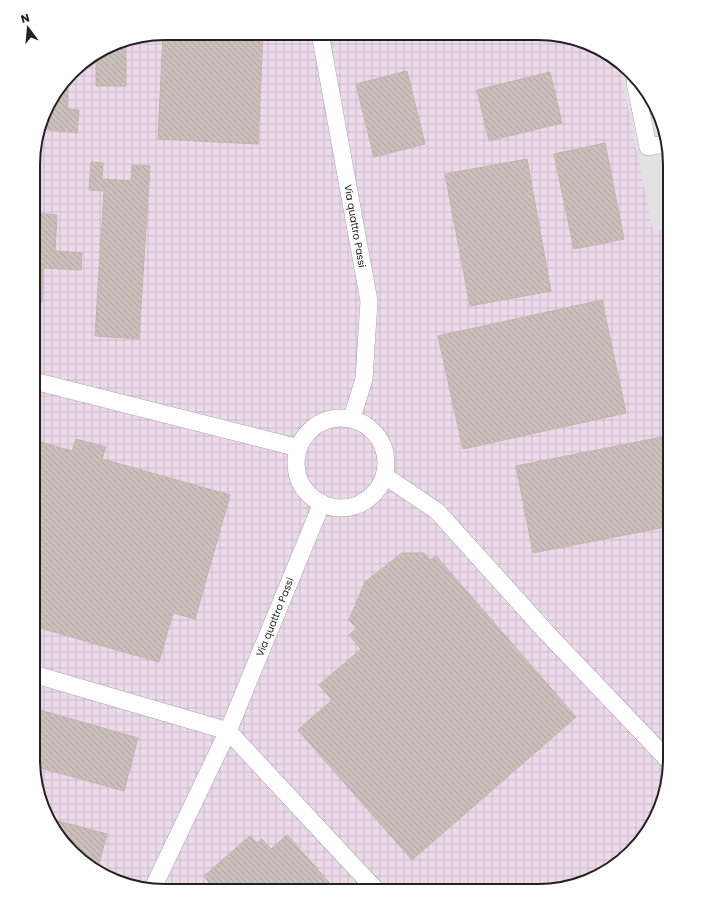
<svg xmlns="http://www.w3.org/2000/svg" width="703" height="924" viewBox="0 0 703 924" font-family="Poppins,sans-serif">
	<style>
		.industrial { fill: url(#industrial-grid) }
		.parking { fill: #e2e2e2 }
		.building { fill: url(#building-back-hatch); stroke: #c5b1a9 }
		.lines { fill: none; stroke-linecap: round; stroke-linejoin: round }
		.minor-casing { stroke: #a6a6a6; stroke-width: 18 }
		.minor { stroke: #fff; stroke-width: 17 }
		.labels { text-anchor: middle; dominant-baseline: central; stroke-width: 3; stroke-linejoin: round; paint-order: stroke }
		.street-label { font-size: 10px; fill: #222; stroke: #fff }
		.rim { fill: none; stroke: #222; stroke-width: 2 }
	</style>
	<defs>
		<pattern id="industrial-grid" width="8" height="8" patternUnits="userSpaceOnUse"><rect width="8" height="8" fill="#ecdaeb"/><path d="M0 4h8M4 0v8" fill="none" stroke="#cabbc9"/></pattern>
		<pattern id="building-back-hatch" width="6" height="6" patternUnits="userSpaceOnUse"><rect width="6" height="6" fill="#cabfbb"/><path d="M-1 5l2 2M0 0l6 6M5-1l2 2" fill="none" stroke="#ada4a0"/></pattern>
	</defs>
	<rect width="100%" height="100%" fill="#f2ede8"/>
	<polygon class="industrial" points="165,33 556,34 612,55 656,106 670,164 670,768 648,832 597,877 539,891 148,890 91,869 47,818 33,760 34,147 51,99 78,66 122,40"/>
	<g class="parking">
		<polygon points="619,64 654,104 670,181 670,228 653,231"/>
		<polygon points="670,271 670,328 660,274"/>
	</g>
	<g class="building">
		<polygon points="163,33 263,33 258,144 158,139"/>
		<polygon points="126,39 126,86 96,86 96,55 122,40"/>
		<polygon points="407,71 425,144 374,157 356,84"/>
		<polygon points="550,72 562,123 489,141 477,90"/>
		<polygon points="62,85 68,86 67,109 79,110 77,133 40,129 51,99"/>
		<polygon points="605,143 624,239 574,249 554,154"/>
		<polygon points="527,159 551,291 470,306 445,174"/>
		<polygon points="91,162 103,163 102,179 131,181 132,165 150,166 139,339 95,336 104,191 89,190"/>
		<polygon points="34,213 57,215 55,251 82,253 81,270 43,268 42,302 37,302 34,320"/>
		<polygon points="602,300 626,413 463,449 438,336"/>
		<polygon points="667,436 670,449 670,526 533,553 516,466"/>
		<polygon points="76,439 106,447 102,459 230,495 195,619 173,613 159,662 33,626 34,440 72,451"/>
		<polygon points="402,553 424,553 430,560 436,556 576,717 412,860 298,730 332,700 319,685 361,649 349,635 357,628 349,620 365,582"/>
		<polygon points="33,708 138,738 124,791 34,766 33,760"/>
		<polygon points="47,818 107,834 97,871 91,869"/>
		<polygon points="287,835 336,890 210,890 208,888 210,884 204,876 250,836 257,843 262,839 271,849"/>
	</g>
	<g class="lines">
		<defs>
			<g id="minor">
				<polyline points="320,33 369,301 364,379 352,418"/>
				<polyline points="635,82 648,147 665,144"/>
				<polyline points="34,381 299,448"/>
				<circle cx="341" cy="463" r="45"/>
				<polyline points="385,476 437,511 546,632 670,762"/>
				<polyline points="33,674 228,731 377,891"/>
				<polyline points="152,890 228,731 322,503"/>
			</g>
		</defs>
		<use href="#minor" class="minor-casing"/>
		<use href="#minor" class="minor"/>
	</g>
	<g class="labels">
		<g class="street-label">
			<text transform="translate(355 226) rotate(80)">Via quattro Passi</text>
			<text transform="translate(275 617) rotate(-68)">Via quattro Passi</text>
		</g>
	</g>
	<path d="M0 0H703V924H0ZM165 40H538A125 125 0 0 1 663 165V759A125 125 0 0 1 538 884H165A125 125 0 0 1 40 759V165A125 125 0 0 1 165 40Z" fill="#fff" fill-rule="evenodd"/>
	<path class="rim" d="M165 40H538A125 125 0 0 1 663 165V759A125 125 0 0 1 538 884H165A125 125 0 0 1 40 759V165A125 125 0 0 1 165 40Z"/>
	<g transform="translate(28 28) rotate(344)" stroke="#ffffff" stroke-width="3" paint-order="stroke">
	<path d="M0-3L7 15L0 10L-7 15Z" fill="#222222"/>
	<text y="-6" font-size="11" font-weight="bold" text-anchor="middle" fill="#222222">N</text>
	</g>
</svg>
